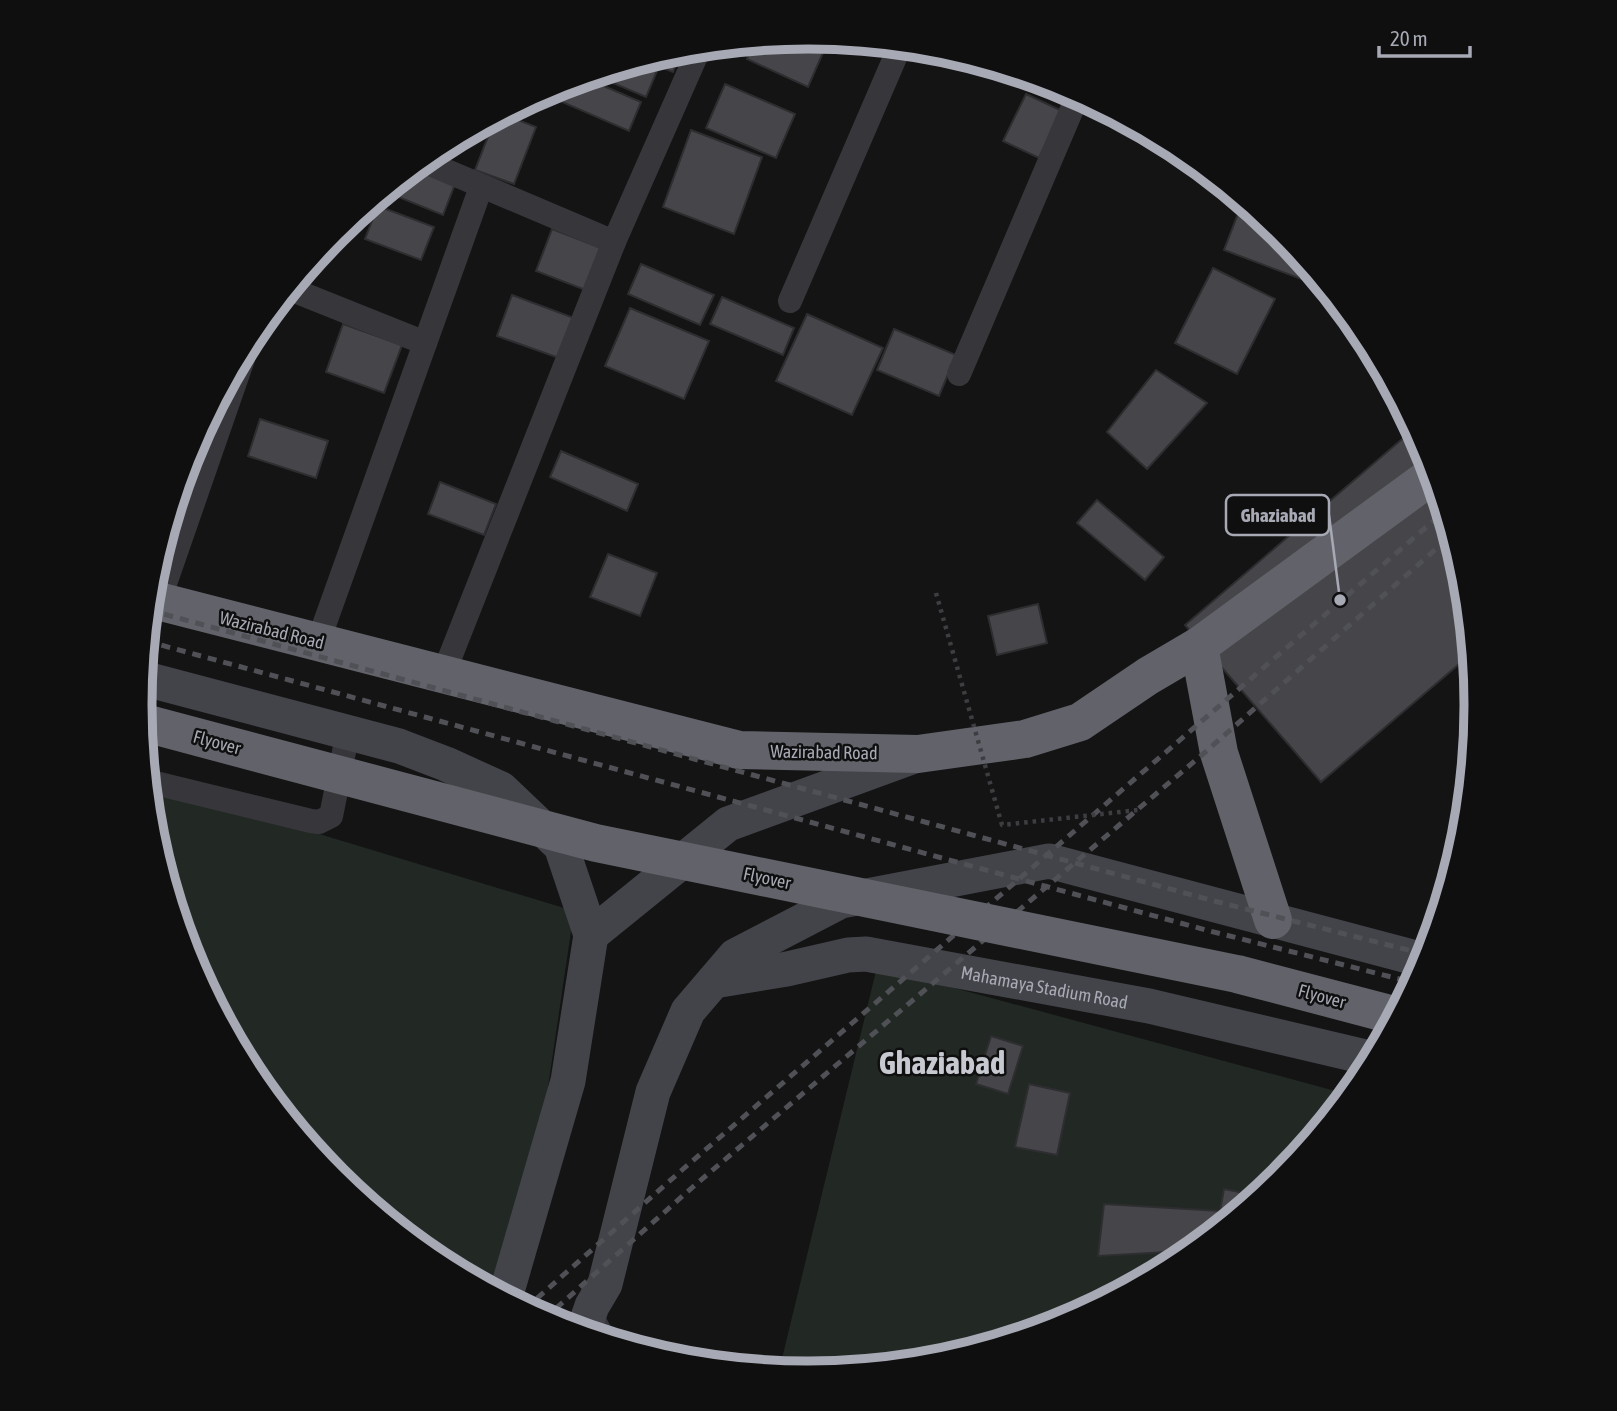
<svg xmlns="http://www.w3.org/2000/svg" width="1617" height="1411" viewBox="0 0 1617 1411" font-family="'Asap Condensed',sans-serif">
	<style>
		.green { fill: #222924 }
		.building { fill: #46464a; stroke: #2e2e31; stroke-width: 2 }
		.lines { fill: none; stroke-linecap: round; stroke-linejoin: round }
		.lane { stroke: #37373b; stroke-width: 12 }
		.street { stroke: #37373b; stroke-width: 24 }
		.secondary { stroke: #434449; stroke-width: 35 }
		.highway { stroke: #62636a; stroke-width: 38 }
		.rail { stroke: #505156; stroke-width: 5; stroke-dasharray: 9 7; stroke-linecap: butt }
		.path-bridge { stroke: #3d3e42; stroke-width: 4.5; stroke-dasharray: 3.5 5; stroke-linecap: butt }
		.highway-bridge { stroke: #62636a; stroke-width: 38 }
		.labels { text-anchor: middle; dominant-baseline: central; stroke-width: 5; stroke-linejoin: round; paint-order: stroke }
		.street-label { font-size: 18px; fill: #a7a9b4; stroke: #0f0f10 }
		.town-label { font-size: 32px; font-weight: bold; fill: #c7c9d0; stroke: #0f0f10 }
		.rim { fill: none; stroke: #a7a9b4; stroke-width: 9 }
		.leader { fill: none; stroke: #a7a9b4; stroke-width: 2.5 }
		.callout-dot { fill: #a7a9b4; stroke: #0f0f10; stroke-width: 2.5 }
		.callout { fill: #0f0f10; stroke: #a7a9b4; stroke-width: 2.5 }
		.callout-label { font-size: 19px; text-anchor: middle; font-weight: bold; fill: #a7a9b4 }
	</style>
	<rect width="100%" height="100%" fill="#141415"/>
	<g class="green">
		<polygon points="147,782 574,911 516,1304 437,1261 335,1178 252,1077 191,961 153,836"/>
		<polygon points="877,967 1350,1095 1281,1179 1180,1262 1064,1323 939,1361 809,1374 779,1371"/>
	</g>
	<g class="building">
		<polygon points="801,38 825,48 808,87 747,59 754,42"/>
		<polygon points="681,49 673,72 642,60 678,50"/>
		<polygon points="636,62 657,71 646,97 594,75"/>
		<polygon points="585,78 641,102 629,131 560,101 568,83"/>
		<polygon points="725,84 795,114 776,158 706,128"/>
		<polygon points="1026,94 1062,111 1039,158 1003,141"/>
		<polygon points="503,114 536,127 514,184 475,170 495,119"/>
		<polygon points="691,130 762,157 734,234 663,207"/>
		<polygon points="414,168 455,184 443,215 386,192"/>
		<polygon points="1243,201 1282,233 1316,274 1312,283 1224,250"/>
		<polygon points="378,206 434,227 421,260 365,239"/>
		<polygon points="552,229 604,249 588,291 536,271"/>
		<polygon points="319,253 313,268 308,267"/>
		<polygon points="641,264 714,295 700,325 628,294"/>
		<polygon points="1213,268 1275,299 1237,374 1175,343"/>
		<polygon points="512,295 574,318 559,358 497,336"/>
		<polygon points="722,297 794,328 783,355 710,324"/>
		<polygon points="630,308 709,341 684,399 605,366"/>
		<polygon points="807,314 883,348 852,415 776,381"/>
		<polygon points="343,324 402,345 384,393 326,372"/>
		<polygon points="894,329 956,355 939,396 877,370"/>
		<polygon points="1156,370 1207,403 1147,469 1107,432"/>
		<polygon points="260,419 328,441 316,478 248,456"/>
		<polygon points="1415,428 1426,450 1464,575 1472,653 1321,782 1185,625"/>
		<polygon points="561,451 638,484 627,511 550,477"/>
		<polygon points="440,482 496,504 484,535 428,514"/>
		<polygon points="180,485 192,490 184,512 173,508"/>
		<polygon points="1097,500 1164,557 1145,580 1077,523"/>
		<polygon points="608,554 657,573 640,616 590,597"/>
		<polygon points="1038,604 1047,643 997,655 988,616"/>
		<polygon points="991,1036 1023,1046 1008,1094 976,1084"/>
		<polygon points="1029,1084 1070,1093 1057,1155 1015,1147"/>
		<polygon points="1224,1189 1260,1196 1189,1254 1168,1252 1098,1256 1104,1204 1220,1211"/>
	</g>
	<g class="lines">
		<polyline class="lane" points="597,1314 612,1341"/>
		<g class="street">
			<polyline points="1056,85 1085,99"/>
			<polyline points="423,161 614,242"/>
			<polyline points="290,289 425,343"/>
			<polyline points="790,301 900,46"/>
			<polyline points="959,374 1078,95"/>
			<polyline points="159,601 251,336"/>
			<polyline points="318,642 481,187"/>
			<polyline points="443,675 614,242 700,47"/>
			<polyline points="147,781 311,821 319,822 331,816 348,732"/>
		</g>
		<g class="secondary">
			<polyline points="142,678 399,746 446,764 501,789 561,846 591,935 568,1081 505,1298"/>
			<polyline points="591,935 728,824 914,756"/>
			<path id="s1" d="M714,981L787,969L848,955L866,954L1149,1006L1374,1059"/>
			<polyline points="583,1332 592,1306 605,1284 653,1092 688,1011 735,956 841,901 1049,861 1427,961"/>
		</g>
		<g class="highway">
			<polyline points="150,599 739,750 918,754 1025,739 1080,722 1148,676 1199,646 1434,474"/>
			<polyline points="1199,646 1219,753 1273,920"/>
		</g>
		<g class="rail">
			<polyline points="149,610 1214,901 1428,955"/>
			<polyline points="146,641 1206,930 1415,983"/>
			<polyline points="525,1309 682,1170 1445,511"/>
			<polyline points="544,1319 695,1185 1203,754 1452,535"/>
		</g>
		<polyline class="path-bridge" points="936,593 1002,825 1138,810"/>
		<polyline class="highway-bridge" points="141,722 596,843 1237,974 1397,1016"/>
	</g>
	<g class="labels">
		<g class="street-label">
			<text transform="translate(272 630) rotate(14)">Wazirabad Road</text>
			<text transform="translate(217 742) rotate(15)">Flyover</text>
			<text transform="translate(824 752) rotate(1)">Wazirabad Road</text>
			<text transform="translate(767 878) rotate(12)">Flyover</text>
			<text stroke="none"><textPath href="#s1" startOffset="336">Mahamaya Stadium Road</textPath></text>
			<text transform="translate(1322 996) rotate(15)">Flyover</text>
		</g>
		<g class="town-label">
			<text x="942" y="1062">Ghaziabad</text>
		</g>
	</g>
	<path d="M0 0H1617V1411H0ZM152 705a656 656 0 1 1 1312 0a656 656 0 1 1-1312 0Z" fill="#0f0f10" fill-rule="evenodd"/>
	<path class="rim" d="M152 705a656 656 0 1 1 1312 0a656 656 0 1 1-1312 0Z"/>
	<path class="leader" d="M1340 600L1329 515"/>
	<circle class="callout-dot" cx="1340" cy="600" r="7"/>
	<rect class="callout" x="1226" y="495" width="103" height="40" rx="7"/>
	<g class="callout-label">
		<text x="1278" y="522">Ghaziabad</text>
	</g>
	<path d="M1379 46v10h91v-10" fill="none" stroke="#a7a9b4" stroke-width="3.5"/>
	<text x="1390" y="46" font-size="21" fill="#a7a9b4" stroke="#0f0f10" stroke-width="5" paint-order="stroke">20 m</text>
</svg>
